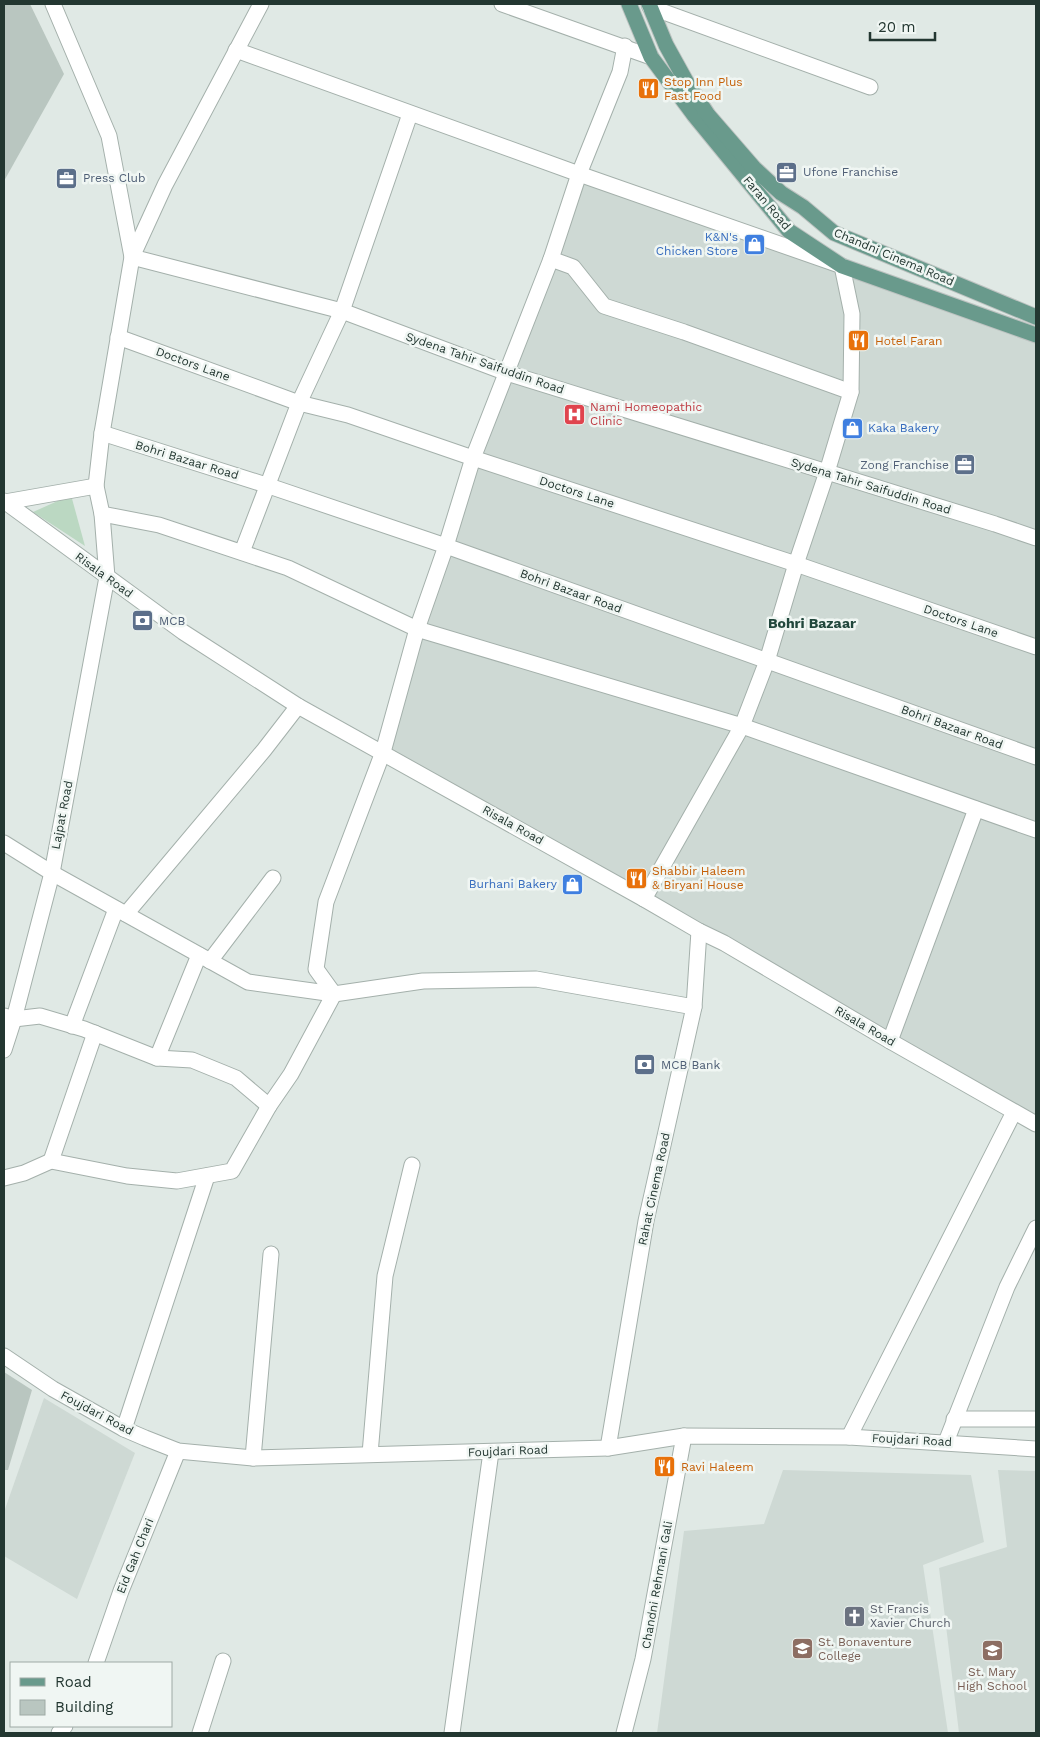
<svg xmlns="http://www.w3.org/2000/svg" width="1040" height="1737" viewBox="0 0 1040 1737" font-family="'Work Sans',sans-serif">
	<style>
		.built { fill: #ced9d4 }
		.green { fill: #bbd8c2 }
		.building { fill: #b9c6c0 }
		.lines { fill: none; stroke-linecap: round; stroke-linejoin: round }
		.minor-casing { stroke: #a4b0ab; stroke-width: 17 }
		.major-casing { stroke: #bdc3c1; stroke-width: 17 }
		.minor { stroke: #fff; stroke-width: 15 }
		.major { stroke: #699a8c; stroke-width: 15 }
		.labels { text-anchor: middle; dominant-baseline: central; stroke-width: 5; stroke-linejoin: round; paint-order: stroke }
		.food-label { font-size: 12px; fill: #c56008; stroke: #f0f6f3; text-anchor: start }
		.service-label { font-size: 12px; fill: #4e5e75; stroke: #f0f6f3; text-anchor: start }
		.street-label { font-size: 12px; fill: #233731; stroke: #f0f6f3 }
		.shop-label { font-size: 12px; fill: #366cbe; stroke: #f0f6f3; text-anchor: end }
		.health-label { font-size: 12px; fill: #be3a42; stroke: #f0f6f3; text-anchor: start }
		.worship-label { font-size: 12px; fill: #5b616d; stroke: #f0f6f3; text-anchor: start }
		.education-label { font-size: 12px; fill: #785e54; stroke: #f0f6f3; text-anchor: start }
		.neighbourhood-label { font-size: 14px; font-weight: bold; fill: #21473c; stroke: #f0f6f3 }
	</style>
	<rect width="100%" height="100%" fill="#e0e9e5"/>
	<g class="built">
		<polygon points="579,174 1036,336 1036,1123 383,752 417,629"/>
		<polygon points="44,1398 135,1453 77,1599 4,1556 4,1512"/>
		<polygon points="783,1470 971,1475 984,1542 923,1565 948,1733 657,1733 684,1531 764,1524"/>
		<polygon points="998,1470 1036,1471 1036,1733 959,1733 939,1568 1007,1547"/>
	</g>
	<polygon class="green" points="71,495 85,546 33,512"/>
	<g class="building">
		<polygon points="4,4 30,4 64,74 4,181"/>
		<polygon points="4,1372 32,1390 8,1470 4,1470"/>
	</g>
	<g class="lines">
		<defs>
			<g id="minor">
				<polyline points="261,4 165,185 132,257 342,311 507,373 995,524 1036,538"/>
				<polyline points="502,4 651,57"/>
				<polyline points="650,7 870,87"/>
				<polyline points="236,50 579,174 842,266 852,314 851,392 827,472 796,564 767,661 742,726 644,899"/>
				<polyline points="551,259 573,267 604,306 684,332 851,392"/>
				<polyline points="118,337 299,403 348,415 473,458 796,564 1036,647"/>
				<polyline points="102,433 269,486 446,546 1036,757"/>
				<polyline points="4,501 183,632 298,706 644,899 699,931 724,943 890,1041 1036,1124"/>
				<polyline points="5,502 96,486"/>
				<polyline points="102,514 159,525 288,568 417,629 742,726 1036,830"/>
				<polyline points="242,552 299,403 342,311 410,114"/>
				<polyline points="4,843 52,873 248,982 334,994 423,981 536,979 694,1007"/>
				<polyline points="126,914 264,750 298,706"/>
				<polyline points="210,961 273,878"/>
				<polyline points="4,1016 14,1019 40,1016 84,1029 157,1058 192,1060 236,1078 269,1106 291,1074 334,994 316,969 326,902 383,752 417,629 446,546 473,458 551,259 579,174 620,72 625,46"/>
				<polyline points="72,1026 116,909"/>
				<polyline points="890,1041 976,809"/>
				<polyline points="4,1050 14,1019 52,873 107,577 102,514 96,486 102,433 132,257 109,136 53,4"/>
				<polyline points="157,1058 199,955"/>
				<polyline points="51,1161 95,1033"/>
				<polyline points="4,1178 24,1173 51,1161 127,1176 177,1181 232,1171 269,1106"/>
				<polyline points="4,1356 53,1389 124,1429 145,1438 178,1451 253,1458 608,1448 684,1436 849,1437 1036,1449"/>
				<polyline points="954,1419 1036,1419"/>
				<polyline points="124,1429 207,1176"/>
				<polyline points="849,1437 1014,1112"/>
				<polyline points="946,1442 1007,1287 1036,1228"/>
				<polyline points="608,1448 646,1221 694,1007 699,931"/>
				<polyline points="370,1454 385,1276 412,1165"/>
				<polyline points="253,1458 271,1254"/>
				<polyline points="96,1663 121,1591 178,1451"/>
				<polyline points="59,1733 65,1726"/>
				<polyline points="200,1733 223,1661"/>
				<polyline points="452,1733 491,1452"/>
				<polyline points="624,1733 643,1659 684,1436"/>
			</g>
			<g id="major">
				<polyline points="629,4 651,57 694,115 789,231 842,266 1036,335"/>
				<polyline points="649,4 666,45 687,83 708,115 754,168 781,193 803,207 834,233 1036,317"/>
			</g>
		</defs>
		<use href="#minor" class="minor-casing"/>
		<use href="#major" class="major-casing"/>
		<use href="#minor" class="minor"/>
		<use href="#major" class="major"/>
	</g>
	<defs>
		<symbol id="restaurant-square" viewBox="-11 -11 22 22"><rect x="-9" y="-9" width="18" height="18" rx="4" fill="#e8710a" stroke="#f0f6f3"/><path d="M-5-6h1v4h1v-4h1v4h1v-4h1v5L-1.5 .5V6h-2V.5L-5-1ZM5-6V6H3V1.5H1.5Q1.5-4 5-6Z" fill="#fff"/></symbol>
		<symbol id="office-square" viewBox="-11 -11 22 22"><rect x="-9" y="-9" width="18" height="18" rx="4" fill="#5c6f8a" stroke="#f0f6f3"/><path d="M-6-3h4V-5.5h4V-3h4V5H-6ZM-1-4.5V-3h2v-1.5ZM-6 0V1H6V0Z" fill="#fff"/></symbol>
		<symbol id="shop-square" viewBox="-11 -11 22 22"><rect x="-9" y="-9" width="18" height="18" rx="4" fill="#3f7fe0" stroke="#f0f6f3"/><path d="M-5-2.5h2.3a2.7 3.5 0 0 1 5.4 0H5L5.5 6h-11ZM-1.5-2.5h3a1.5 2.3 0 0 0-3 0Z" fill="#fff"/></symbol>
		<symbol id="hospital-square" viewBox="-11 -11 22 22"><rect x="-9" y="-9" width="18" height="18" rx="4" fill="#e0444e" stroke="#f0f6f3"/><path d="M-5-5h3v3.5h4V-5h3V5h-3V1.5h-4V5h-3Z" fill="#fff"/></symbol>
		<symbol id="bank-square" viewBox="-11 -11 22 22"><rect x="-9" y="-9" width="18" height="18" rx="4" fill="#5c6f8a" stroke="#f0f6f3"/><path d="M-6-4H6V4H-6ZM0-2.3a2.3 2.3 0 1 0 0 4.6a2.3 2.3 0 1 0 0-4.6Z" fill="#fff"/></symbol>
		<symbol id="church-square" viewBox="-11 -11 22 22"><rect x="-9" y="-9" width="18" height="18" rx="4" fill="#6b7280" stroke="#f0f6f3"/><path d="M-1.2-6h2.4v3.5h3.3v2.4h-3.3V6h-2.4V-.1h-3.3v-2.4h3.3Z" fill="#fff"/></symbol>
		<symbol id="university-square" viewBox="-11 -11 22 22"><rect x="-9" y="-9" width="18" height="18" rx="4" fill="#8d6e63" stroke="#f0f6f3"/><path d="M0-5L7-2L0 1L-7-2ZM-4 1L0 2.5L4 1V4Q0 6-4 4Z" fill="#fff"/></symbol>
		<symbol id="school-square" viewBox="-11 -11 22 22"><rect x="-9" y="-9" width="18" height="18" rx="4" fill="#8d6e63" stroke="#f0f6f3"/><path d="M0-5L7-2L0 1L-7-2ZM-4 1L0 2.5L4 1V4Q0 6-4 4Z" fill="#fff"/></symbol>
	</defs>
	<g fill-rule="evenodd">
		<use href="#restaurant-square" x="636" y="76" width="25" height="25"/>
		<use href="#office-square" x="774" y="160" width="25" height="25"/>
		<use href="#office-square" x="54" y="166" width="25" height="25"/>
		<use href="#shop-square" x="742" y="232" width="25" height="25"/>
		<use href="#restaurant-square" x="846" y="328" width="25" height="25"/>
		<use href="#hospital-square" x="562" y="402" width="25" height="25"/>
		<use href="#shop-square" x="840" y="416" width="25" height="25"/>
		<use href="#office-square" x="952" y="452" width="25" height="25"/>
		<use href="#bank-square" x="130" y="608" width="25" height="25"/>
		<use href="#restaurant-square" x="624" y="866" width="25" height="25"/>
		<use href="#shop-square" x="560" y="872" width="25" height="25"/>
		<use href="#bank-square" x="632" y="1052" width="25" height="25"/>
		<use href="#restaurant-square" x="652" y="1454" width="25" height="25"/>
		<use href="#church-square" x="842" y="1604" width="25" height="25"/>
		<use href="#university-square" x="790" y="1636" width="25" height="25"/>
		<use href="#school-square" x="980" y="1638" width="25" height="25"/>
	</g>
	<g class="labels">
		<g class="food-label">
			<text x="664" y="82">Stop Inn Plus<tspan x="664" dy="14">Fast Food</tspan></text>
			<text x="875" y="341">Hotel Faran</text>
			<text x="652" y="871">Shabbir Haleem<tspan x="652" dy="14">&amp; Biryani House</tspan></text>
			<text x="681" y="1467">Ravi Haleem</text>
		</g>
		<g class="service-label">
			<text x="803" y="172">Ufone Franchise</text>
			<text x="83" y="178">Press Club</text>
			<text x="949" y="465" text-anchor="end">Zong Franchise</text>
			<text x="159" y="621">MCB</text>
			<text x="661" y="1065">MCB Bank</text>
		</g>
		<g class="street-label">
			<text transform="translate(767 203) rotate(50)">Faran Road</text>
			<text transform="translate(894 257) rotate(23)">Chandni Cinema Road</text>
			<text transform="translate(485 363) rotate(19)">Sydena Tahir Saifuddin Road</text>
			<text transform="translate(193 364) rotate(20)">Doctors Lane</text>
			<text transform="translate(187 460) rotate(17)">Bohri Bazaar Road</text>
			<text transform="translate(871 486) rotate(17)">Sydena Tahir Saifuddin Road</text>
			<text transform="translate(577 492) rotate(18)">Doctors Lane</text>
			<text transform="translate(104 575) rotate(36)">Risala Road</text>
			<text transform="translate(571 591) rotate(20)">Bohri Bazaar Road</text>
			<text transform="translate(961 621) rotate(19)">Doctors Lane</text>
			<text transform="translate(952 727) rotate(20)">Bohri Bazaar Road</text>
			<text transform="translate(62 815) rotate(-79)">Lajpat Road</text>
			<text transform="translate(513 825) rotate(29)">Risala Road</text>
			<text transform="translate(865 1026) rotate(30)">Risala Road</text>
			<text transform="translate(654 1189) rotate(-78)">Rahat Cinema Road</text>
			<text transform="translate(97 1413) rotate(28)">Foujdari Road</text>
			<text transform="translate(912 1440) rotate(3)">Foujdari Road</text>
			<text transform="translate(508 1451) rotate(-2)">Foujdari Road</text>
			<text transform="translate(135 1556) rotate(-68)">Eid Gah Chari</text>
			<text transform="translate(657 1585) rotate(-80)">Chandni Rehmani Gali</text>
		</g>
		<g class="shop-label">
			<text x="738" y="237">K&amp;N's<tspan x="738" dy="14">Chicken Store</tspan></text>
			<text x="868" y="428" text-anchor="start">Kaka Bakery</text>
			<text x="557" y="884">Burhani Bakery</text>
		</g>
		<g class="health-label">
			<text x="590" y="407">Nami Homeopathic<tspan x="590" dy="14">Clinic</tspan></text>
		</g>
		<g class="worship-label">
			<text x="870" y="1609">St Francis<tspan x="870" dy="14">Xavier Church</tspan></text>
		</g>
		<g class="education-label">
			<text x="818" y="1642">St. Bonaventure<tspan x="818" dy="14">College</tspan></text>
			<text x="992" y="1672" text-anchor="middle">St. Mary<tspan x="992" dy="14">High School</tspan></text>
		</g>
		<g class="neighbourhood-label">
			<text x="812" y="623">Bohri Bazaar</text>
		</g>
	</g>
	<rect width="1040" height="1737" fill="none" stroke="#233731" stroke-width="10"/>
	<rect x="10" y="1662" width="162" height="65" fill="#f0f6f3" stroke="#9eaaa5"/>
	<rect x="20" y="1678" width="25" height="8" fill="#699a8c" stroke="#9eaaa5"/>
	<text x="55" y="1687" font-size="15" fill="#233731">Road</text>
	<rect x="20" y="1700" width="25" height="15" fill="#b9c6c0" stroke="#9eaaa5"/>
	<text x="55" y="1712" font-size="15" fill="#233731">Building</text>
	<path d="M870 32v8h65v-8" fill="none" stroke="#233731" stroke-width="2.5"/>
	<text x="878" y="32" font-size="15" fill="#233731" stroke="#f0f6f3" stroke-width="4" paint-order="stroke">20 m</text>
</svg>
